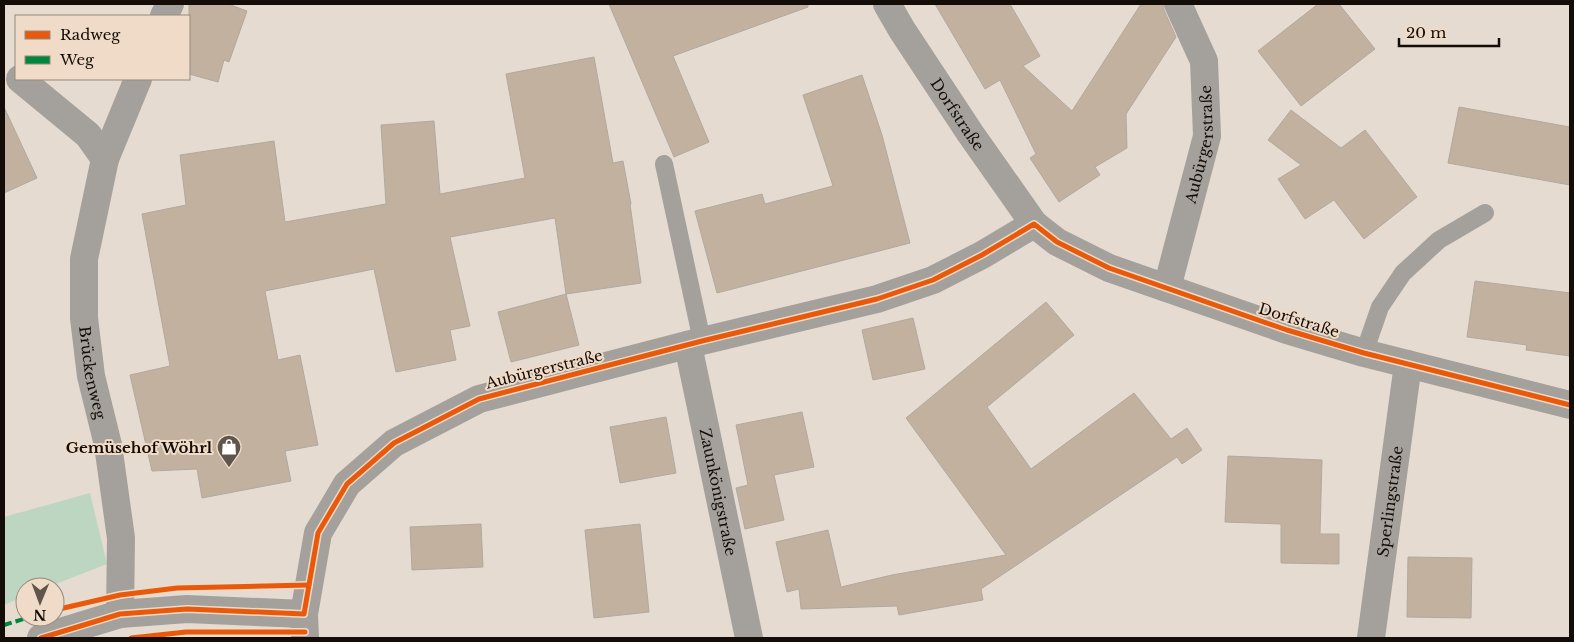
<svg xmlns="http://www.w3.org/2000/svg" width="1574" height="642" viewBox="0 0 1574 642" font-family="'Libre Baskerville',serif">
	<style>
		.green { fill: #bdd6c1 }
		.building { fill: #c2b19e; stroke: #b1a9a1 }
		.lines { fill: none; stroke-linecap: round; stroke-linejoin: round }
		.lane { stroke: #a4a09c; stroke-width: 18 }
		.street { stroke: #a4a09c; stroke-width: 28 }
		.quiet { stroke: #00873e; stroke-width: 4; stroke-dasharray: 8 4; stroke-linecap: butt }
		.cycleway-casing { stroke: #efdbc7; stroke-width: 8 }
		.cycleway { stroke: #e8590c; stroke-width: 5 }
		.labels { text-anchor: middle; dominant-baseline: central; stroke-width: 4; stroke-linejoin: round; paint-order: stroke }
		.street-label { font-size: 15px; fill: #140d07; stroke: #efdbc7 }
		.poi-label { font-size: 15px; font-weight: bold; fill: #140d07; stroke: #efdbc7; text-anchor: end }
	</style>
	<rect width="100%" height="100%" fill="#e6dbd0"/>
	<polygon class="green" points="90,493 107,564 48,587 25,587 25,596 4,605 4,517"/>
	<g class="building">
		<polygon points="189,4 228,4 247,11 229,62 224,60 218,82 189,74"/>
		<polygon points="609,4 808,4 808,7 673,56 709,142 674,157"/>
		<polygon points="935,4 1010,4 1040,56 1023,66 1072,111 1141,4 1163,4 1164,10 1176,37 1126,114 1127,148 1095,167 1100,175 1059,202 1030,158 1036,154 1000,80 985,89"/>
		<polygon points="1318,4 1339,4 1375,49 1301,106 1258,51"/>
		<polygon points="594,57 613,163 623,161 631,204 630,204 641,283 566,294 555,218 450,237 470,326 450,330 456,360 396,372 374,269 265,291 278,360 300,355 318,445 285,451 291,481 202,498 197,469 152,471 130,375 170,366 142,214 186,205 180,155 274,141 285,222 386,204 381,125 434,121 440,194 525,178 506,74"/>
		<polygon points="862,75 882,135 910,243 717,293 695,211 762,194 765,204 833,186 803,95"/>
		<polygon points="4,107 37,178 4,193"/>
		<polygon points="1459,107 1570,127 1570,185 1448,163"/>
		<polygon points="1291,110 1341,148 1365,130 1417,197 1364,239 1334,200 1305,219 1278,179 1301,165 1268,140"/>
		<polygon points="1475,281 1570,293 1570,356 1526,350 1527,345 1467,337"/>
		<polygon points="566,294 579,345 511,362 498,312"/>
		<polygon points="1046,302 1074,335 987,407 1031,469 1134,393 1171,439 1187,428 1202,450 1182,464 1177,457 981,589 983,600 899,615 897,606 801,609 799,589 787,592 776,542 828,530 841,587 892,575 1006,555 906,418"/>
		<polygon points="913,318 925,369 873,380 862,330"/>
		<polygon points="802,412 814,467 774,475 784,520 745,529 736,488 748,485 736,425"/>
		<polygon points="666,417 676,473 620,483 610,427"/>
		<polygon points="1228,456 1322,460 1320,534 1339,534 1339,564 1281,563 1281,524 1225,522"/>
		<polygon points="481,524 483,567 412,570 410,527"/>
		<polygon points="640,524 649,612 594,618 585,530"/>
		<polygon points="1408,557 1472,558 1471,618 1407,617"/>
	</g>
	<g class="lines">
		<g class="lane">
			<polyline points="664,164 702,341"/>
			<polyline points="1364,353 1380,307 1403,273 1439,240 1485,213"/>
		</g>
		<g class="street">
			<path id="s1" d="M887,4L902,30L970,133L1034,224L1057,242L1109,268L1287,330L1364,353L1570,405"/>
			<polyline points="164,16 170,4"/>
			<path id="s2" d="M20,79L88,135L105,159L84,259V318L91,376L108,445L121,538L120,614"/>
			<polyline points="105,159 138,79"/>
			<path id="s3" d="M1167,288L1207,136L1204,61L1178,4"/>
			<path id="s4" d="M688,345L749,638"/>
			<polyline points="41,638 120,614 187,609 304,614"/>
			<polyline points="305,638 304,614 318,533 347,484 394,443 479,399 702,341 877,299 933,280 982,255 1034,224"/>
			<path id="s5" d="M1371,638L1408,364"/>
		</g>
		<polyline class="quiet" points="4,625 30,617"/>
		<defs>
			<g id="cycleway">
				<polyline points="55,610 120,595 177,588 309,585"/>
				<polyline points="41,638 120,614 187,609 304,614 318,533 347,484 394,443 479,399 702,341 877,299 933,280 982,255 1034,224 1057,242 1109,268 1287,330 1364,353 1570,405"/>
				<polyline points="131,638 186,632 305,632"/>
			</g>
		</defs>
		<use href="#cycleway" class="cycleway-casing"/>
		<use href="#cycleway" class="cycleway"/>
	</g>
	<defs>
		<symbol id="shop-pin" viewBox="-11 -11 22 30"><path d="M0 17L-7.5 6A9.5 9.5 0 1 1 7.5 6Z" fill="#5e554d" stroke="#efdbc7"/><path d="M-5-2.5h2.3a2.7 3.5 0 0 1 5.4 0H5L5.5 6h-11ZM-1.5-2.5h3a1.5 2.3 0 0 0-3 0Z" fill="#fff"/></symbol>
	</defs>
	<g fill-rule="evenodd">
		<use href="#shop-pin" x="215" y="433" width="28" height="38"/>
	</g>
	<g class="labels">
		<g class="street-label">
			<text stroke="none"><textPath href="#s1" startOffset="131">Dorfstraße</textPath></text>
			<text stroke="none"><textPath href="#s3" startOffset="148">Aubürgerstraße</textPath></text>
			<text transform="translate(1299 320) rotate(17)">Dorfstraße</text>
			<text transform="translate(544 369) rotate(-14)">Aubürgerstraße</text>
			<text stroke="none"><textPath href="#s2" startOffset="334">Brückenweg</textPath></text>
			<text stroke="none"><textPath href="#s4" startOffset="150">Zaunkönigstraße</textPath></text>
			<text stroke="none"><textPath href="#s5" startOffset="138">Sperlingstraße</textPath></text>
		</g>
		<g class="poi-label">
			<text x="212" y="447">Gemüsehof Wöhrl</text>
		</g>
	</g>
	<rect width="1574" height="642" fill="none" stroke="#140d07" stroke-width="10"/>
	<rect x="15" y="15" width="175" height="65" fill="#efdbc7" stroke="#97897a"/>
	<rect x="25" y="31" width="25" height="8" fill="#e8590c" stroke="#97897a"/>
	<text x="60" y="40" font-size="15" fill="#140d07">Radweg</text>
	<rect x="25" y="56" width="25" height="8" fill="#00873e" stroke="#97897a"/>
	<text x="60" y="65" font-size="15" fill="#140d07">Weg</text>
	<g transform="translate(40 602) rotate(181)"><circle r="24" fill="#efdbc7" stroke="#97897a"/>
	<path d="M0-4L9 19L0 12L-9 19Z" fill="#5e554d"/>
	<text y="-8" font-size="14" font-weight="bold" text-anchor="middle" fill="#140d07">N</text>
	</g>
	<path d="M1399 38v8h100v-8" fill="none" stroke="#140d07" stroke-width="2.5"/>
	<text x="1406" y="38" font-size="15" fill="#140d07" stroke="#efdbc7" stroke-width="4" paint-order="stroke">20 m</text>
</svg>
